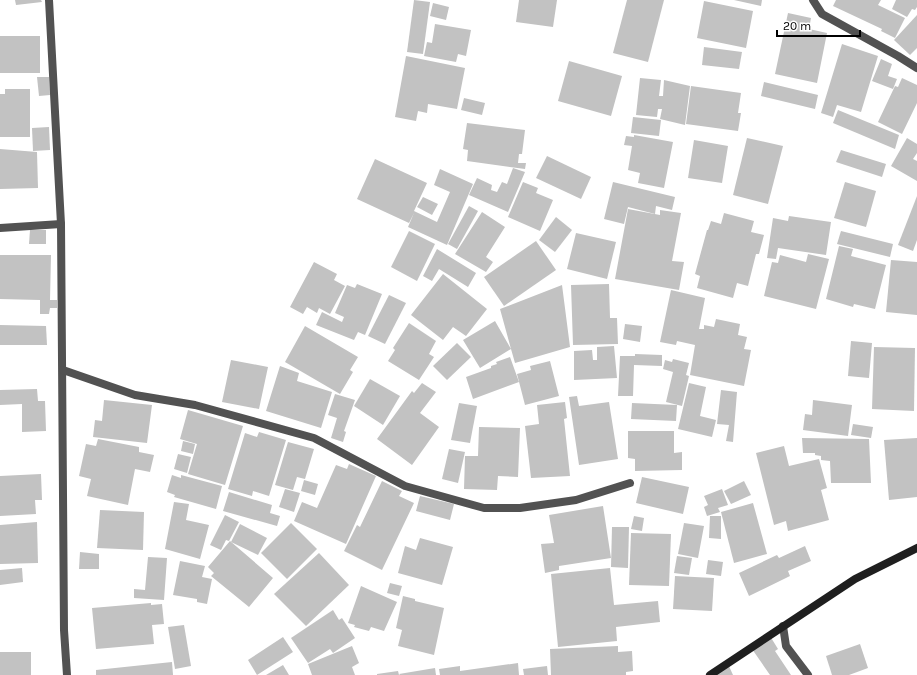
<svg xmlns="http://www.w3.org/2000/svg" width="917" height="675" viewBox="0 0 917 675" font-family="Karla,sans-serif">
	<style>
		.building { fill: #c2c2c2 }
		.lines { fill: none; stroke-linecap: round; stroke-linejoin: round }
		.street { stroke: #525252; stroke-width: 8 }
		.secondary { stroke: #1f1f1f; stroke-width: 8 }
	</style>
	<rect width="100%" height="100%" fill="#fff"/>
	<g class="building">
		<polygon points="15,0 41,0 42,2 16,5"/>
		<polygon points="414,0 430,2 423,54 407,52"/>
		<polygon points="519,0 557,0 553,27 516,22"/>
		<polygon points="627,0 664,0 648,62 613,53"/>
		<polygon points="734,0 762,0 761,6"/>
		<polygon points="836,0 881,0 878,5 905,18 895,38 881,31 882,29 833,6"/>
		<polygon points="896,0 917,0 917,7 915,10 912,9 907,17 892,9"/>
		<polygon points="704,1 753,11 746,48 697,38"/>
		<polygon points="433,3 449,7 446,20 430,16"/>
		<polygon points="788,13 811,18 809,29 827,33 817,83 775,74"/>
		<polygon points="917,15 917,48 910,55 894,40"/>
		<polygon points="435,24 471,30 466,56 458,54 456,62 424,56 427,42 432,43"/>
		<rect x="0" y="36" width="40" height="37"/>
		<polygon points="842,44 878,56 861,112 837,105 833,117 821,113"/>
		<polygon points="704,47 742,52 739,69 702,65"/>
		<polygon points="406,56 465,68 457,109 428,104 427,113 418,111 416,121 395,117"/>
		<polygon points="881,59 892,64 888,76 897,79 893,89 872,81"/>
		<polygon points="569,61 622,76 611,116 558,101"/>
		<polygon points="37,77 49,77 50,95 39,96"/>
		<polygon points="640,78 661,80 659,96 663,96 664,80 690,86 685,125 660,119 662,109 658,109 657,117 636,115"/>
		<polygon points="902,78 917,85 917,103 902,134 878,122 895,86 898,87"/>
		<polygon points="764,82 818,95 815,109 761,96"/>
		<polygon points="691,86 741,93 738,113 741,113 738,131 686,124"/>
		<polygon points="5,89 30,89 30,137 0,137 0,94 5,94"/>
		<polygon points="464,98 485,103 482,115 461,110"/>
		<polygon points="838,110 899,135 895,149 833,123"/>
		<polygon points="633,117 661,120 659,136 631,133"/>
		<polygon points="467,123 525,130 522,154 519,154 518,163 526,163 525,169 467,161 468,150 463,149"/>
		<polygon points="49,127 50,150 33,151 32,128"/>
		<polygon points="634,135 673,142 664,188 638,183 640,173 628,170 632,146 624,145 626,136 634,137"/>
		<polygon points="747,138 783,146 768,204 733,195"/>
		<polygon points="907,138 917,144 917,153 913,159 917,161 917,181 891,166"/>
		<polygon points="694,140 728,146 722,183 688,178"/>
		<polygon points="0,149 37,152 38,188 0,189"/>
		<polygon points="841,150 886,164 882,177 836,162"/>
		<polygon points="547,156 591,177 581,199 536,178"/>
		<polygon points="375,159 427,183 414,211 437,222 450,192 434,185 440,169 473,184 447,245 408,227 414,213 409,223 357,199"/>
		<polygon points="513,168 525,172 508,212 469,195 477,178 492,185 491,190 497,192 502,182 507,184"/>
		<polygon points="523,182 538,188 536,193 553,200 540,231 508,217"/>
		<polygon points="613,182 675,197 672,210 656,206 655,214 628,207 624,224 604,219"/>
		<polygon points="845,182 876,191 866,227 834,218"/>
		<polygon points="917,196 917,240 913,251 898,245"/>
		<polygon points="423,197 438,204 432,215 417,207"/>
		<polygon points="469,206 478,211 457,249 448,244"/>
		<polygon points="628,209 660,215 660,210 681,213 672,261 684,262 679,290 615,279"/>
		<polygon points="482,212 505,227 486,257 493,262 486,272 455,254"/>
		<polygon points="724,213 754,221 751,232 764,235 759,254 756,254 748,286 737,283 733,298 697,288 700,276 695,274 707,230 708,230 711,221 721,224"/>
		<polygon points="789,216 831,222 826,255 778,248 776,259 767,258 773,218 788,221"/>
		<polygon points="556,217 572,230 555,252 539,240"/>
		<polygon points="30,230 46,230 46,244 29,244"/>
		<polygon points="409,231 435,244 417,281 391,267"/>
		<polygon points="841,231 893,244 890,257 837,244"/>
		<polygon points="576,233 616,242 607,279 567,269"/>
		<polygon points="536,241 556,270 504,306 484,277"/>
		<polygon points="839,246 853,249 851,256 886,265 875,309 854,304 853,307 826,299"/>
		<polygon points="437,249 476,273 468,287 439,269 432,281 423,276"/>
		<polygon points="808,254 829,259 816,309 764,296 772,262 778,263 780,255 806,262"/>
		<polygon points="0,255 51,255 50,300 57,300 57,308 50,308 49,314 40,314 40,300 0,299"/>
		<polygon points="891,260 917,262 917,315 886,312"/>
		<polygon points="314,262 337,274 334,280 345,286 330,314 319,308 317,313 307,307 303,314 290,307"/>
		<polygon points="443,274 487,309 466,336 453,327 443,340 411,315"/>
		<polygon points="357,284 382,294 365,335 358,332 354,340 316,325 322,312 342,322 344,317 335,313 347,285 355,288"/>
		<polygon points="609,284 610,318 617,318 618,344 573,345 571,285"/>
		<polygon points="562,285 570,347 515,363 511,349 480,368 463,340 495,321 511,349 500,309"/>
		<polygon points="671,290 705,298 699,329 704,329 704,325 714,327 716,319 740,324 738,335 747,337 744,349 751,350 744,386 690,375 695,345 677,341 676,345 660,342"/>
		<polygon points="389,295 406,303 385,344 368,336"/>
		<polygon points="409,323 436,341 429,354 434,357 419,380 388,361 395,350 393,348"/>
		<polygon points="625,324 642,326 640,342 623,339"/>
		<polygon points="0,325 46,326 47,345 0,345"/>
		<polygon points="305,326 358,357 350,370 353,372 340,394 285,362"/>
		<polygon points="851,341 872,343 869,378 848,376"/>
		<polygon points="457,343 471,357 447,380 433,366"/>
		<polygon points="614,346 617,378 574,380 574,351 592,350 593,360 597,360 597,347"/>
		<polygon points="874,347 915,348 914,411 872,409"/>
		<polygon points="635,354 662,355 662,366 634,365 633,396 618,396 620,356 635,356"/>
		<polygon points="510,357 519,382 473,399 466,377 491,368 491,366 497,364 496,362"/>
		<polygon points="673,359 689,363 686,375 689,376 682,406 666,402 673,372 663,369 665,360 672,362"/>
		<polygon points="231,360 268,367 259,409 222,402"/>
		<polygon points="550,361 559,396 525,405 517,374 531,370 530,366"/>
		<polygon points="280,366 299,373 297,381 332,392 321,428 266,411"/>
		<polygon points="370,379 400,396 383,425 354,406"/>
		<polygon points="422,383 436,392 420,413 439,427 412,465 377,439 412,391 414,393"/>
		<polygon points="689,383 706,387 700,416 716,420 712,437 678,429"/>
		<polygon points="37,389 38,401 45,401 46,431 22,432 22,404 0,405 0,390"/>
		<polygon points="721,390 737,392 733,442 726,441 729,425 717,424"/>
		<polygon points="335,394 355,400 344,431 346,432 343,442 331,438 337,418 328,415"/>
		<polygon points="577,396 579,406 609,402 618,459 579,465 569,397"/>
		<polygon points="104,400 152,405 147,443 93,437 95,420 102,421"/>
		<polygon points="813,400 852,405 848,436 803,430 805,414 812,415"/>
		<polygon points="565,402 567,418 564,419 570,476 531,478 525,426 539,424 537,405"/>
		<polygon points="459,403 477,406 470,443 451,440"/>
		<polygon points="632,403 677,405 676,421 631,419"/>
		<polygon points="188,410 243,426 225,485 188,474 197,444 180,439"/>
		<polygon points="853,424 873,427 871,438 851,435"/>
		<polygon points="479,427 520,428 518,477 498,476 497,490 464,489 465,456 478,456"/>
		<polygon points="628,431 674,431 674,453 682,452 682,470 635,471 635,459 628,458"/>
		<polygon points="259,432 286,440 269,496 253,491 252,496 228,489 245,433 257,437"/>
		<polygon points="802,438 869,439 871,483 831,483 830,461 821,460 821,456 815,455 815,453 803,453"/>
		<polygon points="917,438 917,497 889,500 884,440"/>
		<polygon points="98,439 139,447 139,452 154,455 150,472 135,469 128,505 87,496 91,479 79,476 86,444 96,446"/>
		<polygon points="183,441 195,444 193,454 181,451"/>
		<polygon points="288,442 314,449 305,479 297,477 293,490 275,485"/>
		<polygon points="784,446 789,466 819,459 827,488 821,490 829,520 788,531 786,521 774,525 756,453"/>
		<polygon points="449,449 465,452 458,483 442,479"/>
		<polygon points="178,454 191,457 187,473 174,469"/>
		<polygon points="349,464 376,476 346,544 294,521 302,502 317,508 336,465 347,469"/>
		<polygon points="41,474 42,500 35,500 36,514 0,516 0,476"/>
		<polygon points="172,475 181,478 181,475 222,486 216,509 174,497 175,495 167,492"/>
		<polygon points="642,477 689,487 683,514 636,503"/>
		<polygon points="304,480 318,484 315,495 301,491"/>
		<polygon points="382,481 402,491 399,496 414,503 382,570 344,551 357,525 360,527"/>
		<polygon points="744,481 751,495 731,504 724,491"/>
		<polygon points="285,489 300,493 294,512 279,507"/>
		<polygon points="722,489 728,505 718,508 720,512 707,516 704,507 708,505 704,496"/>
		<polygon points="229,492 272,505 270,513 280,516 277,526 223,511"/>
		<polygon points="420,496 454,504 450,520 416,511"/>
		<polygon points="174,502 189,504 186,520 209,525 200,559 165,549"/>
		<polygon points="753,503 767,554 734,563 721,512"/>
		<polygon points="603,506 611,558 559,566 559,570 545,573 541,544 554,543 549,515"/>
		<polygon points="100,510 144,512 143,550 97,548"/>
		<polygon points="225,515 239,522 229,541 226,540 221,550 210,545"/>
		<polygon points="634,516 644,518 642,531 631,529"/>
		<polygon points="710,516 721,516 721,539 709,538"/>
		<polygon points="37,522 38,563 0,564 0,525"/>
		<polygon points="291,523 317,549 287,579 261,553"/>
		<polygon points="684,523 704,526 698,558 678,554"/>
		<polygon points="240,524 267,538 258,555 231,542"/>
		<polygon points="612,527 629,527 628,568 611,567"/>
		<polygon points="631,533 671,534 669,586 629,585"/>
		<polygon points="420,538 453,547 442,585 398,573 405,546 416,550"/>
		<polygon points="230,541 273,578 249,607 211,576 214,573 208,567"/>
		<polygon points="805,546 811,561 788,571 790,576 749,596 739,573 777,555 779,558"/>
		<polygon points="80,552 99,554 99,569 79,569"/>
		<polygon points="319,553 349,585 306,626 274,594"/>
		<polygon points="677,556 692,558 689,575 674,573"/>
		<polygon points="148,557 167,558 164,600 134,598 134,589 145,590"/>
		<polygon points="708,560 723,562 721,576 706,574"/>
		<polygon points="180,561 205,566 202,577 212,579 207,604 197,602 197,599 173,595"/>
		<polygon points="22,568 23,582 0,585 0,570"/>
		<polygon points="610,568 614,605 658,601 660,622 616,627 617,641 558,647 551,574"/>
		<polygon points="675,576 714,578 712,611 673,609"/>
		<polygon points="390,583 402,586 399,596 387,593"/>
		<polygon points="361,586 397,602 384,631 371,627 369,631 354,627 355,625 348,623"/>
		<polygon points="403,596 415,599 415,601 444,608 434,655 398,646 402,630 396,628"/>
		<polygon points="151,603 151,605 162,604 164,624 152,625 154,644 96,649 92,608"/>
		<polygon points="333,610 339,620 342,618 355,638 333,653 330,649 308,663 291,638"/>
		<polygon points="184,625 191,666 175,669 168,627"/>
		<polygon points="770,636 778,649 775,651 791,675 770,675 752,649"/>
		<polygon points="283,637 293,652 257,675 248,660"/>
		<polygon points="860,644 868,668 849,675 832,675 826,656"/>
		<polygon points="352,646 359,663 352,667 355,675 312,675 308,664"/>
		<polygon points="618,646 618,652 632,651 633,671 626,672 626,675 551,675 550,649"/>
		<rect x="0" y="652" width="31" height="23"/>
		<polygon points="172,662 173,675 96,675 96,670"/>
		<polygon points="518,663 519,675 440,675 439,669 460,666 460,671"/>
		<polygon points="728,664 733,675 716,675"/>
		<polygon points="283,665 289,675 266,675"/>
		<polygon points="547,666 548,675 524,675 523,669"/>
		<polygon points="435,668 436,675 400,675 399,674"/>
		<polygon points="398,671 399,675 377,675 377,674"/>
	</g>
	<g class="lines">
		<g class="street">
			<polyline points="49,0 61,224 64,630 67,675"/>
			<polyline points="813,0 822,14 898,56 917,68"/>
			<polyline points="0,228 61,224"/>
			<polyline points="63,370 135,395 195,405 314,438 405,486 484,508 520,508 576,500 630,483"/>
			<polyline points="783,626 786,646 808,675"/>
		</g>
		<polyline class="secondary" points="710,675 855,579 917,548"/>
	</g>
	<path d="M777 30v6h83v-6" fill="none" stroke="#000000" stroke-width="2"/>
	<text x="783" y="30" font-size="12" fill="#000000" stroke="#ffffff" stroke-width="3" paint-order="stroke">20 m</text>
</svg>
